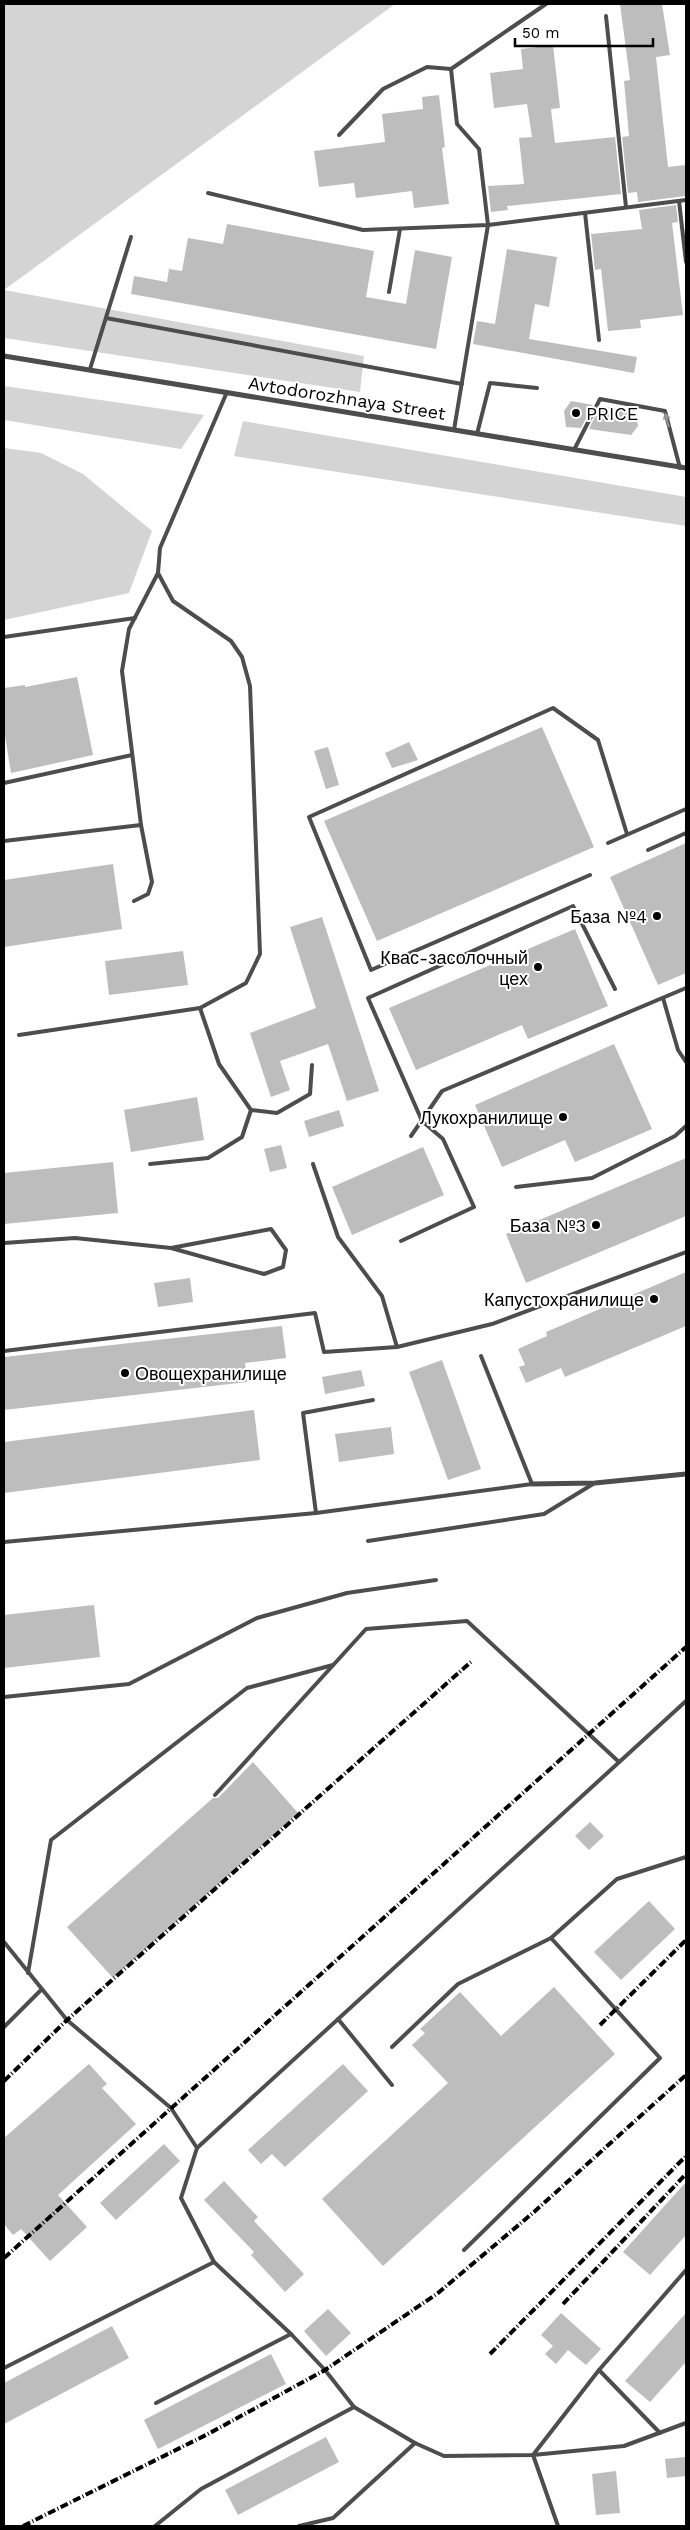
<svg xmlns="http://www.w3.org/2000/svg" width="690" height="2530" viewBox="0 0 690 2530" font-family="'Work Sans',sans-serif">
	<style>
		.green { fill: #d4d4d4 }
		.building { fill: #bdbdbd }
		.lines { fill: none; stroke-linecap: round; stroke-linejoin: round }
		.service { stroke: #4d4d4d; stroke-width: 4 }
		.minor { stroke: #4d4d4d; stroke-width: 5 }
		.rail { stroke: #000; stroke-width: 4; stroke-dasharray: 8 2.5 1 2.5; stroke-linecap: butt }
		.oneway { fill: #949494 }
		.poi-dot { fill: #000; stroke: #fff; stroke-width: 2 }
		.labels { text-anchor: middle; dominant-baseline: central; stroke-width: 4; stroke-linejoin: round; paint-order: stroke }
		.street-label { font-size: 18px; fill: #000; stroke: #fff }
		.poi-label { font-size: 18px; fill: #000; stroke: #fff; text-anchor: end }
	</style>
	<rect width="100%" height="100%" fill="#fff"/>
	<g class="green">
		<polygon points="4,4 395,4 4,290 364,356 360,392 4,338"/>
		<polygon points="4,386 204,415 181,449 4,420"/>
		<polygon points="243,421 686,497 686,526 234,456"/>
		<polygon points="4,448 41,453 83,474 152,531 129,593 4,620"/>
	</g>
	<g class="building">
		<polygon points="620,4 662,4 670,55 656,57 668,167 686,165 686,196 638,202 637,192 628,193 622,137 629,136 624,81 630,80"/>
		<polygon points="553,45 560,108 551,109 555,143 615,137 621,194 507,206 508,210 491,212 488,186 524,184 519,138 532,137 527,104 494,108 490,73 523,69 521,49"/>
		<polygon points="439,95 445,147 442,148 449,204 414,208 412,191 356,198 354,183 319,187 314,151 385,142 382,114 423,109 422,97"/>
		<polygon points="676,205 678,222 672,223 683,315 640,320 641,328 608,331 601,269 595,270 591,234 642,229 639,210"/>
		<polygon points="227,224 374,251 366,297 406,304 415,250 452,257 436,349 131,294 134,276 167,282 169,269 182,271 188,238 223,244"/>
		<polygon points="507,249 557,257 549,307 535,304 529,339 637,357 634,373 473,344 477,321 495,324"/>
		<polygon points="571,401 593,405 581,428 566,427 564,411"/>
		<polygon points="600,406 636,412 638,426 631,435 589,429"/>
		<polygon points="77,677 93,755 11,773 4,730 4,688 25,685 25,687"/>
		<polygon points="542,727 594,847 377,941 324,821"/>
		<polygon points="409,742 418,760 392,768 385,753"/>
		<polygon points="328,747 339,785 326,789 314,751"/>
		<polygon points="686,843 686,973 658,985 610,877"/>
		<polygon points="113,864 122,929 4,947 4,880"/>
		<polygon points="322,917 379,1091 347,1101 328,1044 280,1061 290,1090 271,1097 250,1033 316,1008 290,927"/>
		<polygon points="575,929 608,1006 528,1039 522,1025 416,1070 389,1008"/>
		<polygon points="183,951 188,985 109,995 105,961"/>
		<polygon points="614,1044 652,1129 575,1162 565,1140 502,1167 475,1105"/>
		<polygon points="197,1097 204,1140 131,1152 124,1110"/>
		<polygon points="339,1110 344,1126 309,1137 304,1121"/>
		<polygon points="281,1145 287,1168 270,1172 264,1149"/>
		<polygon points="423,1147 444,1195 352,1235 332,1187"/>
		<polygon points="686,1158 686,1216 526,1283 506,1234"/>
		<polygon points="113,1162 118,1213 4,1224 4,1173"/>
		<polygon points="686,1272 686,1326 565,1377 561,1368 526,1383 519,1367 525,1365 518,1349 547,1336 546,1332"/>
		<polygon points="190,1278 193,1302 158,1307 154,1283"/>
		<polygon points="282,1326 286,1358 245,1363 247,1382 4,1410 4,1357"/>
		<polygon points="442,1360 481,1469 448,1480 409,1372"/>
		<polygon points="361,1370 365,1386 325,1394 322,1377"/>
		<polygon points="254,1410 260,1460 4,1493 4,1442"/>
		<polygon points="391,1427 394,1454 339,1462 335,1434"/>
		<polygon points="94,1605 100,1657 4,1668 4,1615"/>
		<polygon points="253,1762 298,1813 113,1978 67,1927 213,1798 218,1798"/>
		<polygon points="590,1822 604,1836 589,1850 575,1836"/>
		<polygon points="649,1901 675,1929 621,1980 594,1952"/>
		<polygon points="554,1987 615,2054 383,2266 322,2199 448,2083 412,2045 425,2033 420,2029 460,1992 501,2036"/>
		<polygon points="89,2064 107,2084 102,2088 136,2124 58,2195 87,2227 50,2261 21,2229 13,2235 4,2224 4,2138"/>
		<polygon points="343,2064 368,2091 285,2167 272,2154 261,2164 248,2150"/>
		<polygon points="164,2144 180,2161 116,2220 100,2203"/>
		<polygon points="224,2181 258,2217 254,2221 304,2274 285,2292 251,2255 254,2252 204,2200"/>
		<polygon points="686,2182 686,2235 650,2275 623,2252"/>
		<polygon points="328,2309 351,2333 326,2356 304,2331"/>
		<polygon points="561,2313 601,2349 586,2365 568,2350 556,2364 545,2354 553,2346 541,2335"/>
		<polygon points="686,2313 686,2362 650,2402 625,2381"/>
		<polygon points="112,2326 129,2358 4,2424 4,2383"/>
		<polygon points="271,2354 286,2384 158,2449 144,2420"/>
		<polygon points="326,2437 339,2462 238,2515 225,2490"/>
		<polygon points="686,2457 686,2476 667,2478 665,2459"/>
		<polygon points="616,2471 620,2513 596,2515 592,2474"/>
	</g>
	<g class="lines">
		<g class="service">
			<polyline points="606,16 626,207"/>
			<polyline points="339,135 383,89 427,67 451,69"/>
			<polyline points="208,193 363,230 488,225 686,200"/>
			<polyline points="679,201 686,262"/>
			<polyline points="585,213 599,340"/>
			<polyline points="389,292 400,229"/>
			<polyline points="106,318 462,384"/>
			<polyline points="90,369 131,237"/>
			<polyline points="454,430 488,225 479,149 457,124 451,69 546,4"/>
			<polyline points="477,434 490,383 537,388"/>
			<polyline points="574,450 600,399 665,411 680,468"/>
			<polyline points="4,637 135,618"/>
			<polyline points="4,783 132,755"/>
			<polyline points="4,841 141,825"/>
			<polyline points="608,843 686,809"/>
			<polyline points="648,850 686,833"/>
			<polyline points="590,875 371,970 309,817 553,708 598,740 627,834"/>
			<polyline points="134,901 148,894 152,882 141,825 122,671 129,629 158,573"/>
			<polyline points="663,998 678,1050 686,1062"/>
			<polyline points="200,1008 219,1064 251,1110 277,1113 310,1094 312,1065"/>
			<polyline points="19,1035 200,1008 246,983 260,954 250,686 242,657 231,641 173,601 158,573 160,548 227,392"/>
			<polyline points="411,1136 442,1091 686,988"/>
			<polyline points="150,1164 208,1158 242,1137 251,1110"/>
			<polyline points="313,1164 338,1237 382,1296 397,1347"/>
			<polyline points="516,1187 592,1178 675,1136 686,1126"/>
			<polyline points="401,1241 474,1207 443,1139 422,1121 368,998 573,906 615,989"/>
			<polyline points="4,1243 75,1238 171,1248 264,1274 283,1267 286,1250 271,1229 171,1248"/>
			<polyline points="4,1351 315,1313 324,1352 397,1347 492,1324 686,1252"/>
			<polyline points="316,1513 303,1413 373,1400"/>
			<polyline points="368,1541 544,1514 593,1484"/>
			<polyline points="4,1542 316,1513 532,1484 481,1356"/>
			<polyline points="4,1697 129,1684 257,1618 347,1593 436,1580"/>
			<polyline points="686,1701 197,2148 181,2198 214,2262 291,2334 325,2370 354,2407 415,2443 444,2456 533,2455 624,2446 686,2423"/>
			<polyline points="215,1795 366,1629 467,1621 619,1762"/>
			<polyline points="4,1942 67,2020 171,2108 197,2148"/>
			<polyline points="28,1973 51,1840 247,1688 333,1665"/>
			<polyline points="338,2019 392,2085"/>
			<polyline points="4,2027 42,1989"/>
			<polyline points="392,2047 458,1984 551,1938"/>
			<polyline points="464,2250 660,2058 551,1938 617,1879 686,1857"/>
			<polyline points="4,2368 214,2262"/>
			<polyline points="599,2370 660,2433"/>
			<polyline points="156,2403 291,2334"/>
			<polyline points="155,2526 201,2489 354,2407"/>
			<polyline points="299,2526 333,2518 415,2443"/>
			<polyline points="558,2526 533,2455 599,2370 686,2270"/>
		</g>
		<g class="minor">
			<polyline points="4,356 686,468"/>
			<polyline points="532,1484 595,1483 686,1474"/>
		</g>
		<g class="rail">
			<polyline points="600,2025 686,1940"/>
			<polyline points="4,2081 67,2020 472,1661"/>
			<polyline points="4,2258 686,1647"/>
			<polyline points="563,2304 686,2174"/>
			<polyline points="490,2354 686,2156"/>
			<polyline points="23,2526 208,2434 325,2370 438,2293 534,2212 686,2075"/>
		</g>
	</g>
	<defs><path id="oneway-solid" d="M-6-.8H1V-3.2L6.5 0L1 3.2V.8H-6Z" transform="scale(1.25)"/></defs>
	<use class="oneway" href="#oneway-solid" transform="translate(667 420) rotate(-105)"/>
	<g class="poi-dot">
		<circle cx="576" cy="413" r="5"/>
		<circle cx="657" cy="916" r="5"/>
		<circle cx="538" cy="967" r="5"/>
		<circle cx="563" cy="1117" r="5"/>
		<circle cx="596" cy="1225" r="5"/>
		<circle cx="654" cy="1299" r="5"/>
		<circle cx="125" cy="1373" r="5"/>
	</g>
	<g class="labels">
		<g class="street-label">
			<text transform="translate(347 398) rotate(9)">Avtodorozhnaya Street</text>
		</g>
		<g class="poi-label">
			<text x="586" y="413" text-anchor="start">PRICE</text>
			<text x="647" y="916">База №4</text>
			<text x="528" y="957">Квас-засолочный<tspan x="528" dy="21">цех</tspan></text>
			<text x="553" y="1117">Лукохранилище</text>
			<text x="586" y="1225">База №3</text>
			<text x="644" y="1299">Капустохранилище</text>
			<text x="135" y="1373" text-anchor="start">Овощехранилище</text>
		</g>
	</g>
	<rect width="690" height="2530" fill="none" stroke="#000000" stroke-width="10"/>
	<path d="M515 38v8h138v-8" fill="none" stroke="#000000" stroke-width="2.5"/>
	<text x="522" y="38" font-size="15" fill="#000000" stroke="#ffffff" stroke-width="4" paint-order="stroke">50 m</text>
</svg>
